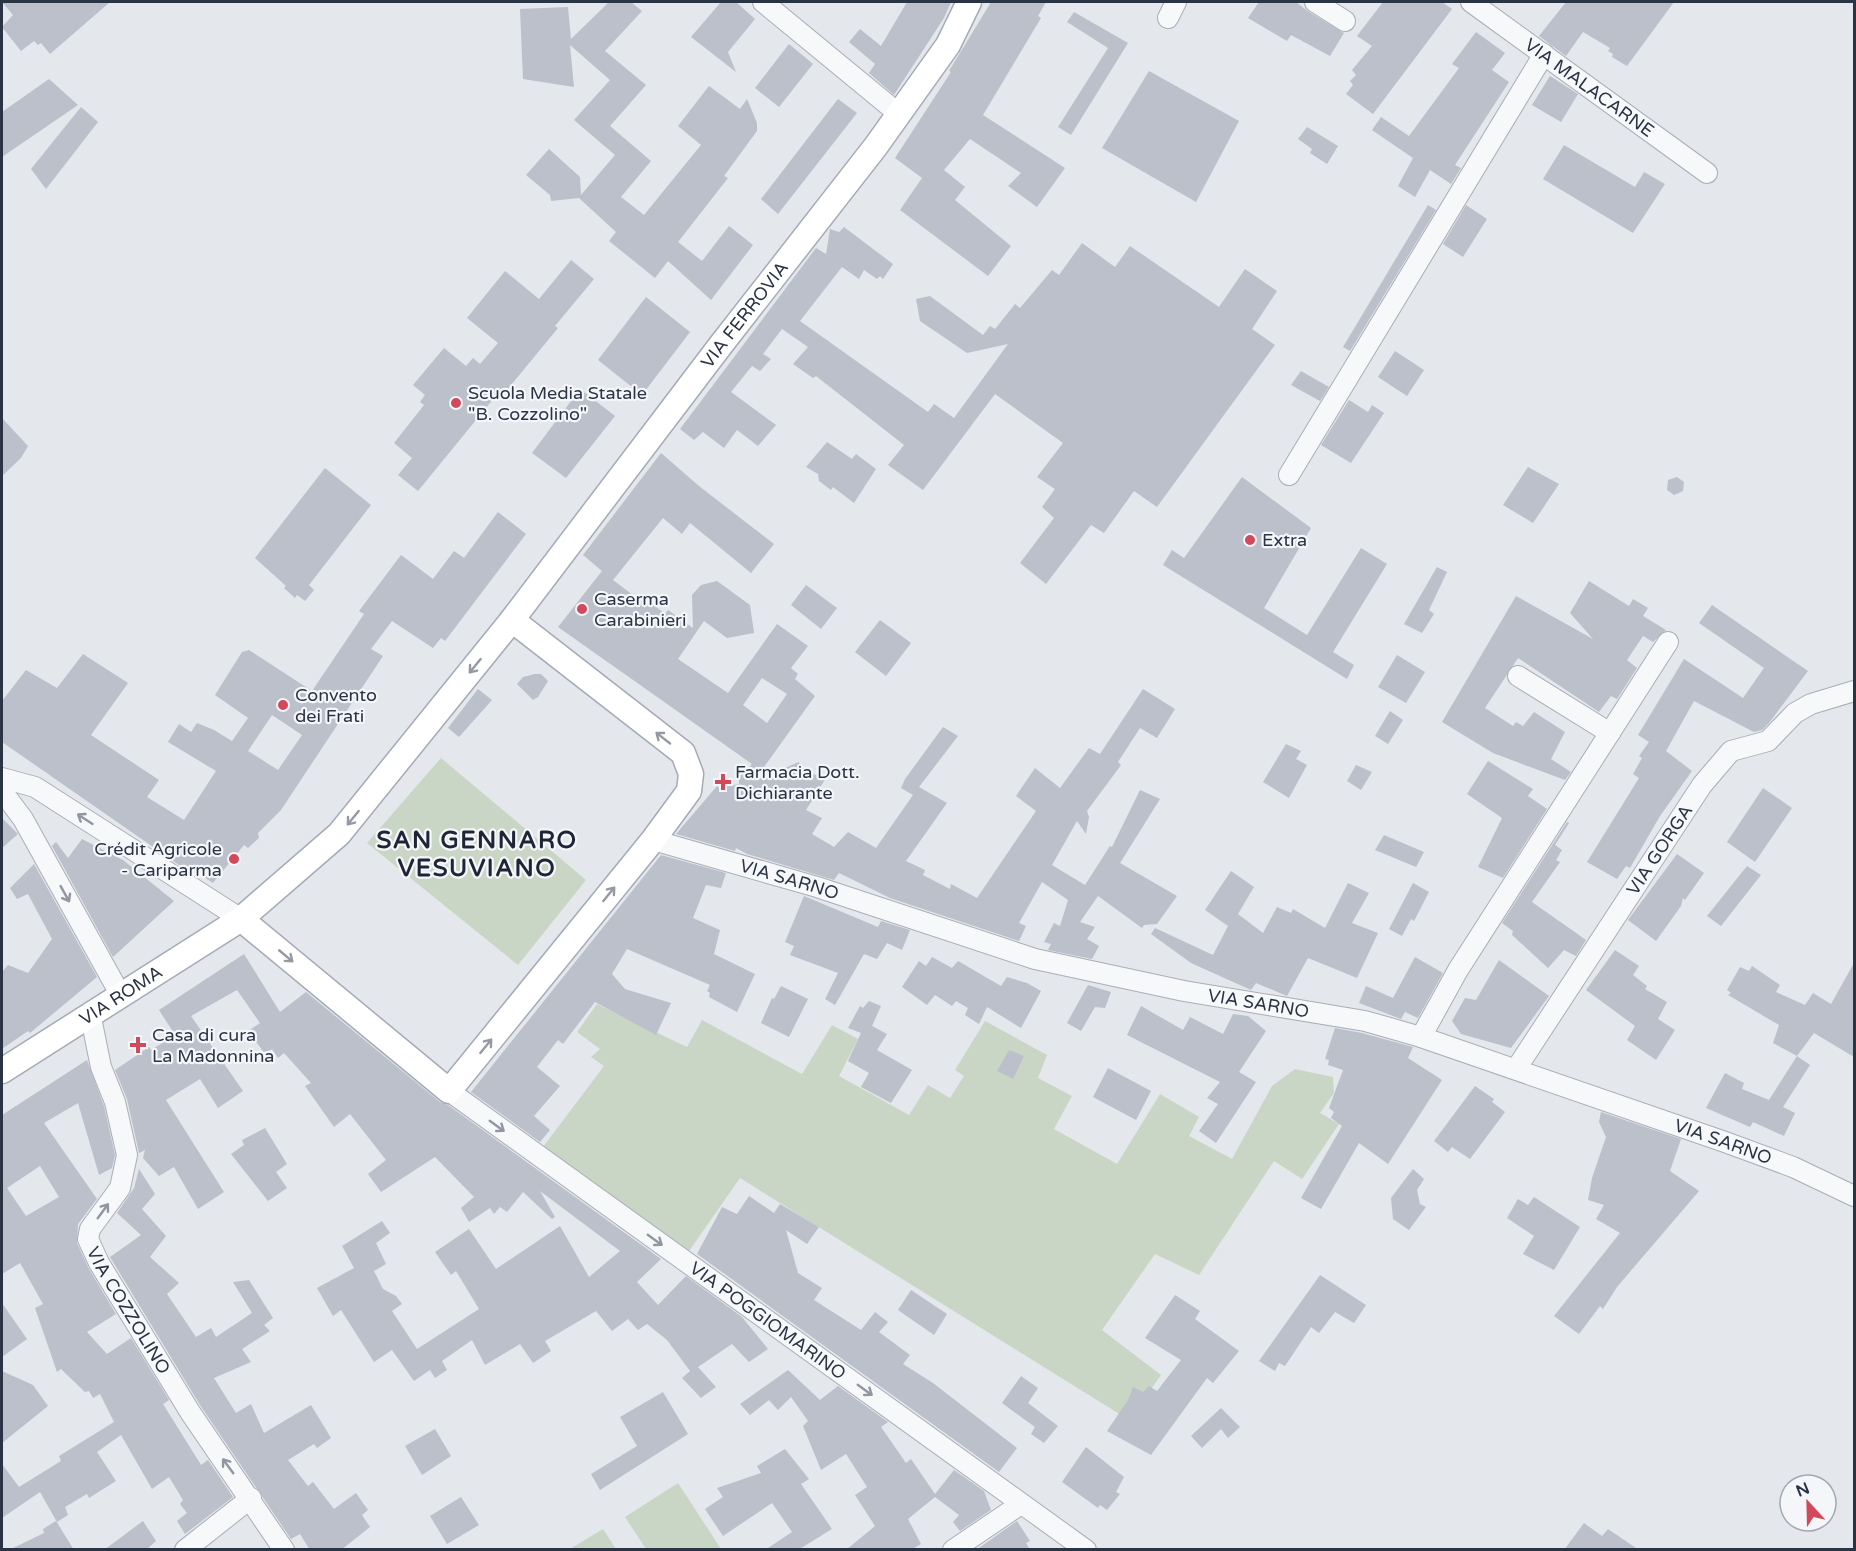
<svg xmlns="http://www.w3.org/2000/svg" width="1856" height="1551" viewBox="0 0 1856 1551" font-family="'Varela Round',sans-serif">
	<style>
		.green { fill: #c9d6c5 }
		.building { fill: #bbc0ca; fill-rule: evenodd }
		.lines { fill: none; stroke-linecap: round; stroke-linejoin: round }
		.minor-casing { stroke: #a9aeb7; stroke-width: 22 }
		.major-casing { stroke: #a3abb8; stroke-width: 27 }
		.minor { stroke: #f7f8fa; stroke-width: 20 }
		.major { stroke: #fff; stroke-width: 24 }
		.oneway { stroke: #959aa2 }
		.oneway2 { stroke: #9196a0 }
		.poi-dot { fill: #d1495b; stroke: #f4f6f9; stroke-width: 2 }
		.labels { text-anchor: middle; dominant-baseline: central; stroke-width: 4.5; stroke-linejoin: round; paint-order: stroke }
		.street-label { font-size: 18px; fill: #2b3445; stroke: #f4f6f9 }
		.poi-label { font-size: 18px; fill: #2b3445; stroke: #f4f6f9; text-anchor: start }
		.district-label { font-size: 24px; font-weight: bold; letter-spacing: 1.5px; fill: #1d2536; stroke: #f4f6f9 }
	</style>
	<rect width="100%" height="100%" fill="#e4e7ec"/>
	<g class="green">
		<polygon points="441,758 586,880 518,965 367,843"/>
		<polygon points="597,1004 687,1047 702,1020 802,1074 832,1025 858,1039 839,1076 909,1115 928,1085 950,1098 964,1076 955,1070 985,1021 1047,1055 1038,1078 1072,1096 1054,1129 1117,1164 1160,1094 1199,1117 1189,1136 1232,1159 1272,1086 1295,1069 1333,1077 1334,1093 1320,1113 1339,1124 1302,1179 1274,1161 1199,1275 1155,1254 1102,1330 1161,1375 1129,1420 740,1178 687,1254 543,1147 604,1066 591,1057 600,1049 577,1032"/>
		<polygon points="678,1483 721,1549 646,1549 625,1517"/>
		<polygon points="603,1529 616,1549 570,1549"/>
	</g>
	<g class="building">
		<polygon points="2,2 110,2 50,54 41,43 38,45 34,41 21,51 2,27 13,15"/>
		<polygon points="609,2 631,2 642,11 605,51 646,85 610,126 651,161 621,197 644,215 701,145 678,126 709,86 740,109 747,99 757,123 757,131 724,176 728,178 678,242 702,261 729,226 753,245 711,300 668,261 655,278 609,241 616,232 579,198 551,201 550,195 526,175 549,149 580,177 581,195 615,155 574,120 610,80 570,45 574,87 523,79 520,9 568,7 571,39"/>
		<polygon points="721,2 736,2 755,19 728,52 736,72 691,37"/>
		<polygon points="907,2 951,2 944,18 894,95 869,73 875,64 849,42 860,29 881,46"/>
		<polygon points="991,2 1046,2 1038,16 1041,18 983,115 1065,168 1037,207 1008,186 1021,173 970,139 944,170 965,187 955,200 1011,246 988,276 900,210 922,178 895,158 951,72 949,71"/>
		<polygon points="1259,2 1296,2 1309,12 1344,33 1330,56 1291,35 1287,41 1248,18"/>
		<polygon points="1383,2 1442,2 1452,9 1373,114 1346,94 1353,85 1350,81 1356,75 1352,70 1372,46 1357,36"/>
		<polygon points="1566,2 1674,2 1627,66 1612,57 1613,54 1608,51 1610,48 1583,32 1566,56 1539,36"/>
		<polygon points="1074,12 1128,43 1071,135 1058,127 1108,48 1067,22"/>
		<polygon points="1476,32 1505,53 1492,70 1509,82 1455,165 1461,168 1451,184 1430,170 1415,197 1398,186 1413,158 1372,130 1381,117 1409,136 1459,68 1452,64"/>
		<polygon points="789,44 813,64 779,107 755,88"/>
		<polygon points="1149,71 1239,121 1196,202 1102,148"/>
		<polygon points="1550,76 1578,94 1561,122 1532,105"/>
		<polygon points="49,79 78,105 2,157 2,112"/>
		<polygon points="838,99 857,113 778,214 761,199"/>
		<polygon points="81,107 98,122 46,189 31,169"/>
		<polygon points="1307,127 1338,146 1327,164 1310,153 1312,149 1298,139"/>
		<polygon points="1564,145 1635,187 1644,172 1665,184 1633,233 1543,179"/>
		<polygon points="1428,205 1436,210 1350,351 1343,347"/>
		<polygon points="1466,205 1487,219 1463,257 1443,244"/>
		<polygon points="844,227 893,264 883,279 880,276 877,279 864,270 859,279 842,267 800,321 928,412 934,404 954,418 1008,344 967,353 920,321 916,299 930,296 983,335 990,326 995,329 1015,304 1020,308 1052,270 1059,275 1082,243 1115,267 1130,246 1219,307 1245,269 1277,291 1252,329 1275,345 1157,507 1134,491 1104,533 1091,525 1046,584 1020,563 1054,518 1042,507 1055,489 1037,477 1063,443 995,394 923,490 888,465 904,445 816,376 813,378 793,364 808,347 782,329 763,354 771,359 760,371 752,366 731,392 776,425 758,446 737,430 724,448 703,432 694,440 680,429 816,248 826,254 830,229 839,232"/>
		<polygon points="571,260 594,279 555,326 558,328 498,401 494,398 418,491 398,475 412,458 394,443 424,405 420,402 425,395 413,385 444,348 466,366 473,358 480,364 498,343 467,318 505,271 539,299"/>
		<polygon points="646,297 690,332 642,395 598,360"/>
		<polygon points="1395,351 1424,370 1407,396 1378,377"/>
		<polygon points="1301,371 1329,387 1320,401 1291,385"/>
		<polygon points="580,389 615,416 566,478 532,453"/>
		<polygon points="1349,400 1368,412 1372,405 1384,413 1351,463 1321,445"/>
		<polygon points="2,418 28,446 21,458 2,476"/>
		<polygon points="827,442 852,459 856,454 876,469 854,503 833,487 831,490 819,481 818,474 806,467"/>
		<path d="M661,453L699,486L774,544L751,573L690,523L682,534L663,518L613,580L641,601L644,597L665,614L668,610L693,628L692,595L701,585L717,581L750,605L754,633L727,638L704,621L678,659L728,693L777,624L808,646L791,668L798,674L795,679L815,696L754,781L799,762L800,770L826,778L806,810L822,818L812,834L834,847L848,832L876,848L913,795L901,788L905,779L943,727L958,736L919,787L947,803L906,861L925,870L923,875L950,889L951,884L977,898L1036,811L1016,796L1035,768L1060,788L1089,748L1100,754L1143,689L1175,709L1157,738L1140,728L1118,762L1121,765L1087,811L1089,817L1086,834L1077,821L1052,865L1085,885L1110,846L1112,847L1140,790L1160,799L1120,863L1177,896L1157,924L1144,925L1142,928L1098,896L1080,922L1095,927L1087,939L1099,946L1092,959L1048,950L1051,944L1044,942L1054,923L1060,926L1068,900L1042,882L1019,923L1026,926L1019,941L890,898L839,873L834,880L747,854L736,848L735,851L676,834L717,786L720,788L739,784V777L752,764L558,627L602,571L583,555ZM762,678L787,694L767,723L743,705Z"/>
		<polygon points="1528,467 1559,484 1533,523 1503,505"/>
		<polygon points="325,468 371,505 309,585 314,590 305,601 297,595 295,598 284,588 286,586 255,558"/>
		<polygon points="1242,477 1311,528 1264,608 1307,635 1361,548 1387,564 1333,652 1354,665 1347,679 1163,565 1172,550 1184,558"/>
		<polygon points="1677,477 1684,482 1683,491 1674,495 1667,490 1668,480"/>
		<path d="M498,512L526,534L445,641L441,638L433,648L392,621L371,649L383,656L281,810L258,833L259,838L248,848L244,845L213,883L193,870L191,872L179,865L2,742V701L26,670L57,688L83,654L128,683L91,735L159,780L147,797L184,820L216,771L168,742L179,724L191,732L197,723L214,730L232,741L248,718L215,695L242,652L249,650L312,691L364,614L359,611L401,555L433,579L454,551L464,558ZM272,715L302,735L278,770L248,751Z"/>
		<polygon points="1437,567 1447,572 1429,610 1434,614 1422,633 1404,624"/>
		<polygon points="1589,581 1629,606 1633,599 1648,608 1643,616 1666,630 1653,642 1643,636 1627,660 1637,668 1617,699 1611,696 1599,712 1518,658 1485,708 1513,726 1516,722 1523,726 1534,712 1565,732 1551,759 1571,772 1565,780 1493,753 1442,722 1516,596 1593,639 1570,613"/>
		<polygon points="806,585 837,608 821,629 791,605"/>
		<polygon points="1712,605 1808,671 1769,723 1762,730 1754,732 1694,701 1666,751 1692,771 1660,816 1630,868 1626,866 1617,879 1587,862 1639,778 1633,774 1642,758 1639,756 1649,742 1638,735 1684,659 1743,698 1764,668 1699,623"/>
		<polygon points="880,620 911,643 886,676 855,652"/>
		<polygon points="1397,655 1425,672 1406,703 1378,687"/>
		<polygon points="535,674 541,674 548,681 538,697 533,700 517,684 523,677"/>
		<polygon points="478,689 492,700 459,737 448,728"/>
		<polygon points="1390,711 1403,720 1388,744 1375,736"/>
		<polygon points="1286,744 1301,751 1296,759 1307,765 1289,798 1263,782"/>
		<polygon points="1488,761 1533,789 1528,796 1547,809 1503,878 1478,867 1502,818 1467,794"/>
		<polygon points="1356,765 1372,772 1361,790 1347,781"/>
		<polygon points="1763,788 1792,808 1755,862 1727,842"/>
		<polygon points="2,818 18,834 2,848"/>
		<polygon points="1567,822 1569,823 1555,845 1562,850 1556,860 1560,862 1532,902 1586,940 1576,956 1564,950 1548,968 1512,935 1513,931 1502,923"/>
		<polygon points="1384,835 1424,852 1416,867 1375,850"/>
		<polygon points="82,839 123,860 174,901 113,957 52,846 56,842 68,858"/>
		<polygon points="1677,854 1704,873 1685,900 1683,898 1681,906 1656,941 1628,920"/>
		<polygon points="661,855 726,873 721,888 706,885 693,918 720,930 714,954 755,974 737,1012 709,997 710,993 707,991 710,985 627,949 612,974 625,989 671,1003 656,1035 595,1002 563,1044 558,1040 537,1067 560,1086 534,1116 550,1130 540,1142 471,1092"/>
		<polygon points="34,864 97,977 30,1033 28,1031 2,1049 2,972 8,965 28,973 52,939 28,894 17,899 10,888"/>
		<polygon points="1747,866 1761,875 1721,926 1707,916"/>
		<polygon points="1231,871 1254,887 1238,914 1263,933 1277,907 1291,913 1293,909 1325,928 1348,883 1369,893 1352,923 1378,933 1357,978 1308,958 1287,996 1256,983 1251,990 1191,963 1151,934 1155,928 1213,955 1228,926 1205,910"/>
		<polygon points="1413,883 1429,892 1414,921 1411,919 1402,936 1389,929"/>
		<polygon points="804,896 878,927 881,921 910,930 902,950 887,943 877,959 864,954 835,1005 825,999 838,973 790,955 794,946 785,942"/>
		<polygon points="1615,950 1639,966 1633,975 1647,986 1645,989 1667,1002 1658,1019 1675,1030 1656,1060 1627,1040 1635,1026 1586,990"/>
		<polygon points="244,954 280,1012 306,992 440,1102 448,1105 661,1259 637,1282 658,1305 686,1276 742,1317 768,1349 749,1362 732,1344 698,1367 716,1387 701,1398 682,1378 690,1371 667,1340 647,1324 638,1330 628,1319 612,1331 596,1311 545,1341 551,1351 533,1363 520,1344 485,1365 472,1340 442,1361 447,1370 435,1378 430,1370 414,1381 392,1350 374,1362 341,1310 333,1316 317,1288 354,1268 342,1246 382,1221 390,1233 376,1243 386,1264 374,1271 383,1289 396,1296 402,1304 392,1311 417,1349 479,1309 456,1271 451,1275 435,1252 469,1229 496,1269 560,1226 589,1277 620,1251 540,1191 555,1217 552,1219 523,1192 507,1212 500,1207 494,1214 490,1208 469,1222 461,1208 474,1197 435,1157 381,1192 368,1174 386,1160 350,1114 334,1127 305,1086 311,1083 284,1053 278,1058 272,1049 265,1054 248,1031 260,1023 237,990 191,1016 243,1091 218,1108 200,1079 166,1100 224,1192 198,1209 174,1167 159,1176 143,1158 145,1150 139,1153 127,1099 115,1070 149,1047 151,1050 175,1035 159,1010"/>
		<polygon points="932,957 952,968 958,961 1001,986 1007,977 1027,983 1041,991 1021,1028 987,1007 979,1024 965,1015 968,1008 956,1001 952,1006 935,995 927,1005 902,987 919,961 926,966"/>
		<polygon points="1415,957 1443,973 1418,1018 1405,1012 1401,1019 1359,1003 1366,986 1393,998"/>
		<polygon points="1499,960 1549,996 1511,1048 1461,1034 1452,1021 1465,998 1476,1000"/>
		<polygon points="1854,963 1854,1057 1814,1033 1797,1056 1773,1043 1779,1025 1728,995 1731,993 1727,990 1740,967 1749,971 1752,966 1780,985 1776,992 1805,1005 1813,993 1831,1004"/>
		<polygon points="1088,985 1111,992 1105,1008 1095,1007 1081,1031 1067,1023"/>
		<polygon points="781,986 808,999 789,1037 761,1023 772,998 774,999"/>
		<polygon points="869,1001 881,1006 872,1026 887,1034 877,1050 912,1070 891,1103 861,1087 869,1073 848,1061 861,1033 848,1028 860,1006 863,1008"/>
		<polygon points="1141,1006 1183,1030 1190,1017 1223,1034 1233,1014 1248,1016 1266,1031 1239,1072 1256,1082 1216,1143 1199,1131 1218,1104 1207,1098 1220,1082 1127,1035"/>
		<polygon points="1335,1028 1362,1033 1413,1047 1408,1058 1442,1080 1388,1164 1359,1143 1321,1209 1301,1198 1342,1126 1331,1118 1334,1112 1329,1108 1343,1070 1328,1065 1329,1060 1325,1059"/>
		<polygon points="1009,1050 1024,1056 1013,1079 997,1071"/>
		<polygon points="1797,1056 1810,1065 1783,1107 1795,1113 1784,1136 1753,1122 1750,1127 1706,1108 1725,1073 1744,1083 1742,1089 1769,1100"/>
		<path d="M87,1060L104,1106L115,1155L112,1168L99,1175L78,1103L44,1123L97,1199L78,1224L77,1243L89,1269L116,1314L87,1332L107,1354L131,1338L169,1400L163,1404L201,1465L208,1460L233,1497L185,1534L177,1521L187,1513L180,1504L183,1500L169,1477L152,1489L121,1435L97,1452L116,1481L89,1498L87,1494L65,1507L68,1515L57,1522L40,1492L2,1518V1464L19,1487L61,1461L59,1456L114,1422L100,1394L93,1398L89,1391L85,1392L61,1369L57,1372L35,1308L43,1304L20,1263L2,1274V1115ZM40,1166L59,1197L26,1216L7,1188Z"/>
		<polygon points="1108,1068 1151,1091 1136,1120 1093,1097"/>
		<polygon points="1475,1086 1494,1099 1492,1102 1505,1112 1470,1159 1452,1147 1448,1152 1434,1141"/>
		<polygon points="1601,1112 1681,1139 1670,1171 1699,1191 1617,1287 1603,1309 1600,1306 1579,1334 1554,1316 1620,1233 1596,1219 1604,1205 1588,1200 1592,1178 1606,1137 1599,1122"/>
		<polygon points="265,1128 287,1164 276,1172 287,1188 268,1201 231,1154 244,1145 242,1140"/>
		<polygon points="139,1169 155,1194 142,1209 166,1236 150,1257 179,1283 167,1294 196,1337 211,1328 216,1337 252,1313 233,1282 249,1280 273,1318 264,1325 270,1331 242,1349 251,1362 214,1378 236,1413 251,1404 264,1433 311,1405 331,1438 317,1448 314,1444 288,1460 308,1486 313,1482 334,1509 356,1493 368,1510 362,1515 370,1527 341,1550 310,1550 300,1534 291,1539 200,1405 110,1257 141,1235 117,1213 134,1188"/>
		<polygon points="1413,1169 1424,1179 1417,1190 1420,1204 1426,1207 1409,1230 1393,1219 1391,1198"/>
		<polygon points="749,1196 774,1213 780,1204 819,1227 807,1244 786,1230 798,1273 822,1288 814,1300 861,1330 875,1312 888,1322 879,1332 910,1355 903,1364 933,1383 1017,1448 999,1472 697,1254 722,1207 737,1214"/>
		<polygon points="1534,1197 1580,1227 1554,1270 1523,1254 1534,1236 1507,1218 1518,1199 1528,1205"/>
		<polygon points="1320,1275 1366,1305 1354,1323 1335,1312 1319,1333 1311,1327 1285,1366 1279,1363 1275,1371 1259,1361"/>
		<polygon points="911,1290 947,1314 934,1335 898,1310"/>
		<polygon points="1175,1295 1200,1311 1195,1319 1239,1351 1213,1383 1207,1378 1151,1455 1107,1431 1128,1400 1133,1387 1143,1392 1149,1386 1157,1391 1181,1360 1145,1338"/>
		<polygon points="2,1303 27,1339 2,1357"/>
		<polygon points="788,1370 820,1400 838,1386 888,1422 881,1427 906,1463 911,1459 935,1494 954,1470 984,1491 991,1510 960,1531 953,1522 959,1515 935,1497 908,1519 921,1544 911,1550 846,1550 875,1526 855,1495 867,1487 846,1454 821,1470 803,1426 808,1421 791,1397 778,1410 769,1400 750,1415 740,1404"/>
		<polygon points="2,1371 33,1385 48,1406 2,1443"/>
		<polygon points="1021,1376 1038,1388 1028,1403 1058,1426 1044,1443 1031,1434 1035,1427 1002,1403"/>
		<polygon points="663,1392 688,1434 600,1490 591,1474 637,1446 620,1417"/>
		<polygon points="1221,1408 1240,1427 1228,1438 1221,1429 1202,1448 1191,1436"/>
		<polygon points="435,1429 451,1456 422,1475 405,1446"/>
		<polygon points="1086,1447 1124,1477 1116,1492 1120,1494 1107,1510 1100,1505 1098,1508 1062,1482"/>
		<polygon points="785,1449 809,1479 801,1484 832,1529 798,1550 765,1550 792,1532 772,1503 723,1536 705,1509 723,1497 717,1488 761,1473 757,1466"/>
		<polygon points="461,1497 479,1525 447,1544 430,1516"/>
		<polygon points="56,1521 74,1550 9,1550 44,1533 43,1529"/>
		<polygon points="143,1521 156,1541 146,1550 104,1550"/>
		<polygon points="1017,1521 1030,1541 1026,1543 1030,1550 976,1550"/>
		<polygon points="1584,1523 1602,1536 1608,1529 1639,1550 1564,1550"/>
	</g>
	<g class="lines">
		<defs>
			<g id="minor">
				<polyline points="763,2 899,114"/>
				<polyline points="1315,2 1345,21"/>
				<path id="s1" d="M1471,2L1707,173"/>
				<polyline points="1168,18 1176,2"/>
				<polyline points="1289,475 1544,54"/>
				<polyline points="1518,676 1610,733"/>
				<polyline points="2,778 35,787 241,919"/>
				<polyline points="2,791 23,819 120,994"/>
				<path id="s2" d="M653,840L817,887L1035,959L1184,991L1365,1021L1421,1037L1725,1142L1793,1167L1854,1196"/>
				<path id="s3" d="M90,1013L101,1067L115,1102L127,1155L120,1188L90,1229L88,1239L99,1263L190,1412L284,1550"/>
				<polyline points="1421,1037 1458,970 1668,642"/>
				<path id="s4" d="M1516,1069L1702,785L1731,751L1768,741L1795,713L1811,704L1854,691"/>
				<path id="s5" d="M449,1091L1086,1550"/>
				<polyline points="185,1550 251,1498"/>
				<polyline points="953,1550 1021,1504"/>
			</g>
			<g id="major">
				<polyline points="241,919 449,1091 653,840 689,791 691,774 683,753 512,620"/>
				<path id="s6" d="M2,1071L241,919L339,834L512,620L720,346L876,146L948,45L969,2"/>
			</g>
		</defs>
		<use href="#minor" class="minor-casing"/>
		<use href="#major" class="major-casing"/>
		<use href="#minor" class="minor"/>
		<use href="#major" class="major"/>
	</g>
	<defs><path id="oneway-shaft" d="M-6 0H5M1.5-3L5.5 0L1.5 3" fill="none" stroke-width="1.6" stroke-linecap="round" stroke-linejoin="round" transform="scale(1.5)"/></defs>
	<g class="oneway">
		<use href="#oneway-shaft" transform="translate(475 666) rotate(129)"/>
		<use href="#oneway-shaft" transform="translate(663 738) rotate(-142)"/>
		<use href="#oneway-shaft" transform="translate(353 818) rotate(129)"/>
		<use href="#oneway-shaft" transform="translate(609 894) rotate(-51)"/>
		<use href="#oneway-shaft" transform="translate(286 956) rotate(40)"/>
		<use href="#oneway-shaft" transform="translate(486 1046) rotate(-51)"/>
	</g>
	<g class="oneway2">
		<use href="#oneway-shaft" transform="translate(85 819) rotate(-147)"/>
		<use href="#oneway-shaft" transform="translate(65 894) rotate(61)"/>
		<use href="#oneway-shaft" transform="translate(497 1126) rotate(36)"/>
		<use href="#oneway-shaft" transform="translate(103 1211) rotate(-54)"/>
		<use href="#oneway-shaft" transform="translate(655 1240) rotate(36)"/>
		<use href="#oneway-shaft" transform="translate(865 1390) rotate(36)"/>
		<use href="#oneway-shaft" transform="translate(228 1466) rotate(-126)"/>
	</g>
	<g class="poi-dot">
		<circle cx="456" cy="403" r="6"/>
		<circle cx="1250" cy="540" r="6"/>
		<circle cx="582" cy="609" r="6"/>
		<circle cx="283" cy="705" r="6"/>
		<path d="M720 773h6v6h6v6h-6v6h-6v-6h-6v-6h6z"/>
		<circle cx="234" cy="859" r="6"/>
		<path d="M135 1036h6v6h6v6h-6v6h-6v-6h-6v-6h6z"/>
	</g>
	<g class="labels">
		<g class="street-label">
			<text stroke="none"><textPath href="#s1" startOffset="146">VIA MALACARNE</textPath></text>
			<text stroke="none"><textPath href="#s6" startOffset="1072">VIA FERROVIA</textPath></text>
			<text stroke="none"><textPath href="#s4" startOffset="262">VIA GORGA</textPath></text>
			<text stroke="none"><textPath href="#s2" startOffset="142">VIA SARNO</textPath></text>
			<text stroke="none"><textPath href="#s6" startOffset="141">VIA ROMA</textPath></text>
			<text stroke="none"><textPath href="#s2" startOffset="628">VIA SARNO</textPath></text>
			<text stroke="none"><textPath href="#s2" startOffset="1114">VIA SARNO</textPath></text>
			<text stroke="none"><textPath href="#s3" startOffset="324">VIA COZZOLINO</textPath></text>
			<text stroke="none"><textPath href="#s5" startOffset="393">VIA POGGIOMARINO</textPath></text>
		</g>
		<g class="poi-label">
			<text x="468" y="393">Scuola Media Statale<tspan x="468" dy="21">"B. Cozzolino"</tspan></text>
			<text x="1262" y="540">Extra</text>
			<text x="594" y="599">Caserma<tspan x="594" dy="21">Carabinieri</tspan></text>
			<text x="295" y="695">Convento<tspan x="295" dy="21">dei Frati</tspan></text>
			<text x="735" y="772">Farmacia Dott.<tspan x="735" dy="21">Dichiarante</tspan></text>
			<text x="222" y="849" text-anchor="end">Crédit Agricole<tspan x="222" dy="21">- Cariparma</tspan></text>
			<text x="152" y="1035">Casa di cura<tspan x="152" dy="21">La Madonnina</tspan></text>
		</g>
		<g class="district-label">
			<text x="477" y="840">SAN GENNARO<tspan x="477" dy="28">VESUVIANO</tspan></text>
		</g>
	</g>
	<rect width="1856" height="1551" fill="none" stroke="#2b3445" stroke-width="6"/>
	<g transform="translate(1808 1503) rotate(338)"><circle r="28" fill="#f4f6f9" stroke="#a4a8b1" stroke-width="1.5"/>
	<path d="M0-4.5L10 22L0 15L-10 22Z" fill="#d1495b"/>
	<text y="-9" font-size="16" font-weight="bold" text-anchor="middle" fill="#2b3445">N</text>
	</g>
</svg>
